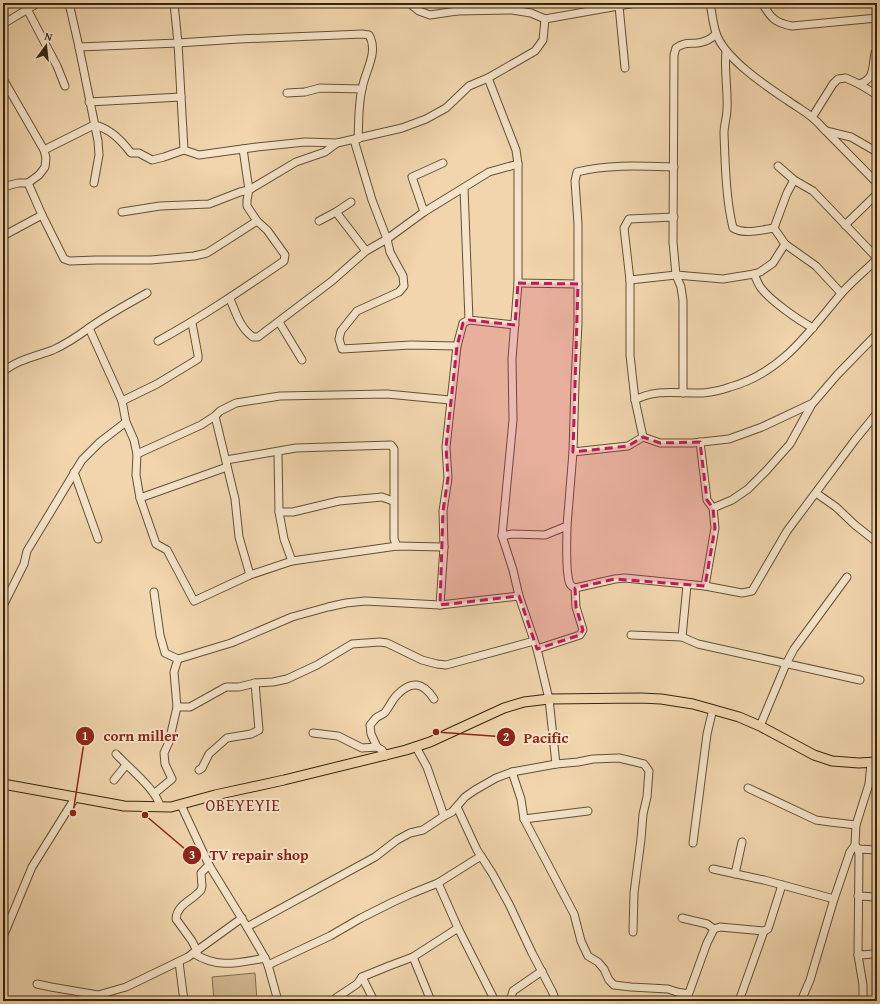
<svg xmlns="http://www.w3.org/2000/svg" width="880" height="1004" viewBox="0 0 880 1004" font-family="'Gentium Book Plus',serif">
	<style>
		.pitch { fill: #d0b792; stroke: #826e50 }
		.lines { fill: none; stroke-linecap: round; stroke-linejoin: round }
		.minor-casing { stroke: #645035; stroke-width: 9 }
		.major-casing { stroke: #35240d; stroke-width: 11 }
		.minor { stroke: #f5e4ca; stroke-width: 7 }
		.major { stroke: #f0d5ad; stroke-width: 9 }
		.marked { fill: #c2185b; fill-opacity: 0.2; stroke: #c2185b; stroke-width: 3; stroke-dasharray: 8 5; stroke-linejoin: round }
		.labels { text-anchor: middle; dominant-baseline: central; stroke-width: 4; stroke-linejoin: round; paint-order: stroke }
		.quarter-label { font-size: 16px; letter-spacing: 1px; fill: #7a1f14; stroke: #f5e4ca }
		.leader { fill: none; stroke: #8f2418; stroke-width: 1.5 }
		.callout-dot { fill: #8f2418; stroke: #f5e4ca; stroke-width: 1.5 }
		.mark-label { font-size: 12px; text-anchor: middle; font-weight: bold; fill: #fff }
		.callout-label { font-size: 15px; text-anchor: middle; font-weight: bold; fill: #8f2418; stroke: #f5e4ca; stroke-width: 4; stroke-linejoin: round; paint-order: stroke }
	</style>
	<rect width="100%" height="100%" fill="#f0d5ad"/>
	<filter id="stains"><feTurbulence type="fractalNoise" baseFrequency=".005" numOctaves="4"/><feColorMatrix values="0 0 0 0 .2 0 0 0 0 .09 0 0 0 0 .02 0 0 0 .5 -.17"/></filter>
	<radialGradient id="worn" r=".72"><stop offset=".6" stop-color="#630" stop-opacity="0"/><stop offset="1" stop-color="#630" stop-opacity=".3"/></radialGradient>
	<polygon class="pitch" points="255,973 257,1001 214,1001 212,977"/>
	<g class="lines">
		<defs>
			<g id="minor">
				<polyline points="69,3 79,47 98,141 99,155 94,183"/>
				<polyline points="174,3 178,43 184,150"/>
				<polyline points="409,3 419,11 430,15 457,11 512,10 531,13 545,19 635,3"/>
				<polyline points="455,3 457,11"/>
				<path d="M710,3C712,13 713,24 716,33C724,58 766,86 787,100C801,110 810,113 821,126L877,183"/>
				<path d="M762,3C771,18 775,23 792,26L877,18"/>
				<polyline points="619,6 625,68"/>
				<polyline points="27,9 57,66 65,86"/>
				<polyline points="3,24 38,3"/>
				<path d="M79,47L178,43L239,39L339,35L362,34L369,35C379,52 365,71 362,89C358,105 359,123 358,139"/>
				<path d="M726,51C724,71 728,90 727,109C727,117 724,125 724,133C725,162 726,200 733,228C745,235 761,230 774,228"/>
				<polyline points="488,78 516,150 518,164 518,283 512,359 513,420 502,536 513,570 519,596 537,649 549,699 556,764"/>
				<polyline points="3,79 44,150 46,158 45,167 39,175 28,183 18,183 3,187"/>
				<polyline points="859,84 877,95"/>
				<polyline points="287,93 305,92 320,88 362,89"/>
				<polyline points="89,102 181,97"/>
				<path d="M813,116L833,84L838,79L846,78L859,84C875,79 872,68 875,53H877"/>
				<polyline points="826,131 851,137 877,152"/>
				<polyline points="354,140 372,200 387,239 390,252 403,276 404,286 399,292 357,311 341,331 339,339 342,349 411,345 457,346"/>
				<path d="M44,150L94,125C110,128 122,141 131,153H139L152,160L164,157L184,150L199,155L257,147L305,142L337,143L402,128L426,119L446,108L469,86L488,78L535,51L543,40L545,19"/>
				<polyline points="778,166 794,180 813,191 877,258"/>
				<polyline points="794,180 787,193 774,228 785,244 816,266 841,293"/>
				<polyline points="28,183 42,215 64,259 70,261 96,260 151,260 194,256 207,253 257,221"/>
				<polyline points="464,188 469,320 515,325"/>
				<polyline points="122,212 160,206 209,204 240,192 249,190 296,162 325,152 337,143"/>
				<polyline points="336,212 366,251"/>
				<polyline points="424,212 412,177 443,163"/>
				<polyline points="319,221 336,212 351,202"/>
				<polyline points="845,225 877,194"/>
				<polyline points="3,236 42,215"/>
				<path d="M754,274C756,278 758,284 761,288C771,301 798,320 813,328"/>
				<polyline points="630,280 676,275 723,279 754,274 760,272 773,263 785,244"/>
				<polyline points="518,283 578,284"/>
				<path d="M230,299C236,313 240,328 253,337H258L332,281L366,251L387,239L424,212L489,172L518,164"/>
				<polyline points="279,322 302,360"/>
				<polyline points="89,328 122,401 126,422 134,440 137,454 136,475 140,498 156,544 167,550 194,601 250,575 292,561 397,546 444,547"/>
				<path d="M158,341C202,317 243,289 284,261L285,255L267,230L257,221L247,206V200L249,190L243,149"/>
				<path d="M3,372C16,360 37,356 53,350C66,344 78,336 89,328C107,315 128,304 147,293"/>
				<path d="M683,393V301L681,287L676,275L673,242L674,55L676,48C684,42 689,44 698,43C706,42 711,39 716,34"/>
				<path d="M635,400C657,388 680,394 703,393C712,392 722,390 730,387C781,373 808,333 840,295C851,282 865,271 877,259"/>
				<polyline points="122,401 157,384 198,359 198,355 192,323"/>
				<polyline points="215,416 235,499 239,537 250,575"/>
				<polyline points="643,437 635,400 630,355 630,280 624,228 629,219 674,217"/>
				<polyline points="700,442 707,500 713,508 715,528 705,586"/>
				<polyline points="278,452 279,512 284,539 292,561"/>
				<polyline points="573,452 628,446 643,437 660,443 693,443 729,439 762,427 813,403 837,375 877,334"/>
				<polyline points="137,454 201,425 215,416 220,411 236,403 280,396 387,394 450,400"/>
				<polyline points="226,460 296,448 391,445 394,449 394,539 397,546"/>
				<polyline points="74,472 98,539"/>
				<polyline points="816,493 836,507 855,525 874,540 877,540"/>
				<polyline points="140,498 227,467"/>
				<polyline points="713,508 732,500 748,489 766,471 790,444 812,404"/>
				<polyline points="279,512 293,512 339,501 382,497 393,501"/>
				<path d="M502,536L512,534L545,535L567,526L573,452L575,383L578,323V224L575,181L577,172C608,164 643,166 674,167"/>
				<polyline points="575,588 615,579 625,578 705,586 742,593 752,591 787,531 855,440 877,413"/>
				<polyline points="154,592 160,635 165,653 178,659 174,672 177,707 169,742 164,753 165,764 172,779 155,793"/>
				<polyline points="440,605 444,547 443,511 448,478 446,447 457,346 463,323 469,320"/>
				<polyline points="3,606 24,564 27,551 82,460 100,442 126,422"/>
				<polyline points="631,635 682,637 698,644 860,680"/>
				<polyline points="682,637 687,585"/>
				<path d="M537,649L580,635L583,630L576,607L575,588C573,587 571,586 570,584C565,574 567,539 567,526"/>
				<polyline points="178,659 231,643 292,617 328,607 346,603 365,601 440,605 519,596"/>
				<polyline points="177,707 190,707 226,687 239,687 255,683 273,682 287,679 317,665 352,644 380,642 387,643 422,660 437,664 446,665 534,641"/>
				<polyline points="760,726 786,664 794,649 847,577"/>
				<polyline points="313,733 338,736 362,748 377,747 382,750 386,756"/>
				<path d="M377,747L371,734L370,725C372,723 374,720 376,718C379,715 384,715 386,711C390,706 392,700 397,695C411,680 423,682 434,699"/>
				<polyline points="416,747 427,767 444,816"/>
				<path d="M116,754C128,767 158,791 160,807"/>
				<polyline points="199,770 202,768 209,754 227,738 251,734 259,730 255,683"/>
				<polyline points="512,772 521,799 524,819 574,914 581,941 588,956 598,962 604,969 609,980 614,985 631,987 668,989 677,992 688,994"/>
				<polyline points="114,780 126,765"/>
				<polyline points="748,788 816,820 830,822 856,825"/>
				<polyline points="181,805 209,865 247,927 265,958 268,965 278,1001"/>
				<polyline points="457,807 477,850 492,873 509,904 532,953 552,991 556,1001"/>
				<polyline points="524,819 588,811"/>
				<polyline points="693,843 707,734 713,709"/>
				<polyline points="855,845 858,849 859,855 858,955 863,985 863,1001"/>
				<polyline points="858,849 877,850"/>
				<polyline points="713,869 764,880 834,899"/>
				<polyline points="735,874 742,842"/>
				<polyline points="438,883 458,928 495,1001"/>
				<polyline points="858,896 877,897"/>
				<polyline points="682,918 707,924 714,929"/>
				<polyline points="247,927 375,857 397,840 410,833 423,830 444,816 452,812 465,797 475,790 496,778 512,772 556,764 578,762 593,759 619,758 644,764 649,771 647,797 643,814 641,839 634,893 633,932"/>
				<polyline points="3,937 32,867 75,798"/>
				<path d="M197,951L192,941L176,919C177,904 192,901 201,890L202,886L201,873L209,865"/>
				<path d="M193,953C218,969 237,963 265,958"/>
				<polyline points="858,955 877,954"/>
				<polyline points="413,957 431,1001"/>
				<polyline points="179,962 184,1001"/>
				<polyline points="268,965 330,936 361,918 393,902 413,893 438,883 481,856"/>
				<polyline points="362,977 374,1001"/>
				<polyline points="37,984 51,987 98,995 126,987 188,957 242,918"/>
				<polyline points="337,1001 336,998 357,984 362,977 389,966 413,957 458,928"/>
				<polyline points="510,1001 513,991 542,971"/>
				<polyline points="686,1001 707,943 714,929 720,927 764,931 768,929 782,885"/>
				<polyline points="739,1001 764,931"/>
				<polyline points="801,1001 810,980 834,899 850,852 855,845 856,825 869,784 871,763"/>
			</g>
			<polyline id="major" points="3,784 124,806 171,807 215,795 284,780 406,750 430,742 504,708 524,702 549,699 641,698 661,699 693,704 739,717 760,726 814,755 832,761 859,763 877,762"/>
		</defs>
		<use href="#minor" class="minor-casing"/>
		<use href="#major" class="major-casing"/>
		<use href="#minor" class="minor"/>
		<use href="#major" class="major"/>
	</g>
	<path class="marked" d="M518,283L578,284L573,452L628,446L643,437L660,443L700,442L707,500L713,508L715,528L705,586L615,579L575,588L576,607L583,630L580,635L537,649L519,596L440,605L443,511L448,478L446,447L457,346L463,323L469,320L515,325Z"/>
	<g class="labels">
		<g class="quarter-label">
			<text x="243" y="805">OBEYEYIE</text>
		</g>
	</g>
	<path class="leader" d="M73 813L85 736M436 732L506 737M145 815L192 855"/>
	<g class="callout-dot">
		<circle cx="73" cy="813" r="4"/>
		<circle cx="436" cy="732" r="4"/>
		<circle cx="145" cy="815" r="4"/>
		<circle cx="85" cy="736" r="10"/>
		<circle cx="506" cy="737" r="10"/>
		<circle cx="192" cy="855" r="10"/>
	</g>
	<g class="mark-label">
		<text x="85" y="740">1</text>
		<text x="506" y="741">2</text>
		<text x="192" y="859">3</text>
	</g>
	<g class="callout-label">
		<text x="141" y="741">corn miller</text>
		<text x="546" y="743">Pacific</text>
		<text x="259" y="860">TV repair shop</text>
	</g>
	<rect width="880" height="1004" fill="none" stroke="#f0d5ad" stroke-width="16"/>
	<rect x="4" y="4" width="872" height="996" fill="none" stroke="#35240d" stroke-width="2"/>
	<rect x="8" y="8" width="864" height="988" fill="none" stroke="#35240d"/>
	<g transform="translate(46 46) rotate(15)" stroke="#f5e4ca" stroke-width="3" paint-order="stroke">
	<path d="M0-3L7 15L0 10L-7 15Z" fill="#35240d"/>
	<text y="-6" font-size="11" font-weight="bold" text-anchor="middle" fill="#35240d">N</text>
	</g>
	<rect width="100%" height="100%" filter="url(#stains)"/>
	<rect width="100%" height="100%" fill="url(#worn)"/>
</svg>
